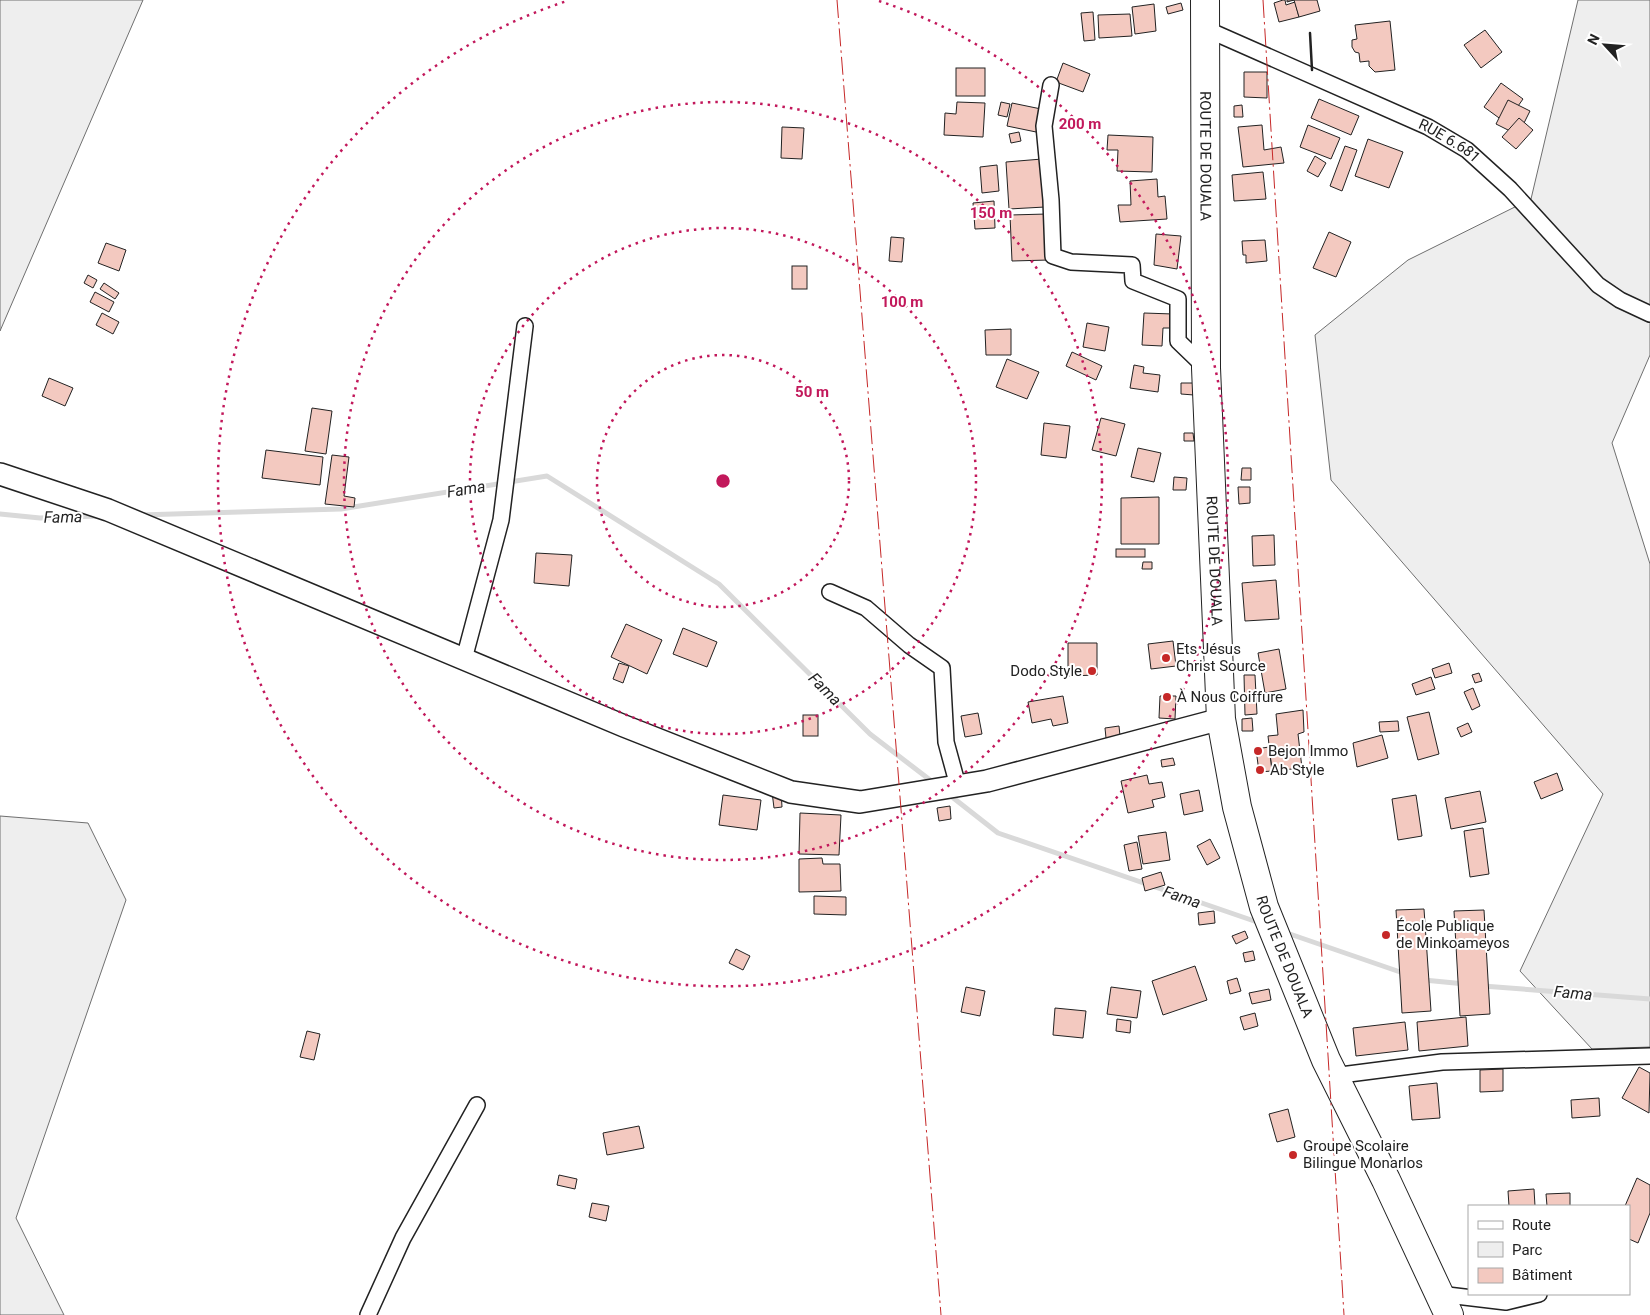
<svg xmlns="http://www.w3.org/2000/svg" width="1650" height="1315" viewBox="0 0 1650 1315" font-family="Roboto,sans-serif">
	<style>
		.green { fill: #eee; stroke: #6f6f6f }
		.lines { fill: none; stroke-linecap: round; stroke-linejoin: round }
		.stream { stroke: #d9d9d9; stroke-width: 5 }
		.building { fill: #f3c9c0; stroke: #222 }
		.street-casing { stroke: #222; stroke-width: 18 }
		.secondary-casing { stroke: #222; stroke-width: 24 }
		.highway-casing { stroke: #222; stroke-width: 30 }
		.street { stroke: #fff; stroke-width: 15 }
		.secondary { stroke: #fff; stroke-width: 21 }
		.highway { stroke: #fff; stroke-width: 28 }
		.wall { stroke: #222; stroke-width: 2.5 }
		.power { stroke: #c62828; stroke-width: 1; stroke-dasharray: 18 4 2.5 4; stroke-linecap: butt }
		.ring { fill: none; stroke: #c2185b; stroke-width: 2.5; stroke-dasharray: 2.5 5 }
		.poi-dot { fill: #c62828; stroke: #fff; stroke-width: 2 }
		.labels { text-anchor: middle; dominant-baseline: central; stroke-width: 4; stroke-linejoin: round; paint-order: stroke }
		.street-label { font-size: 15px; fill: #222; stroke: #fff }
		.poi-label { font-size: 15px; fill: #222; stroke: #fff; text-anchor: start }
		.water-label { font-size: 16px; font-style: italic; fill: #222; stroke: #fff }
		.centre { fill: #c2185b; stroke: #fff; stroke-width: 2.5 }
		.ring-label { font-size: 15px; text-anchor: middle; font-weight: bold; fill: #c2185b; stroke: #fff; stroke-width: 4; stroke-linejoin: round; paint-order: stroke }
	</style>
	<rect width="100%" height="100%" fill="#fff"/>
	<g class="green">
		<polygon points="0,0 143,0 0,331"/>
		<polygon points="1578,0 1650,0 1650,355 1612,443 1650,564 1650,1047 1592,1049 1520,971 1603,794 1331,480 1315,335 1408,260 1531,199"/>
		<polygon points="0,816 88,823 126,900 16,1218 64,1315 0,1315"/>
	</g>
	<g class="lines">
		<g class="stream">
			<polyline points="0,514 40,518 99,516"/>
			<polyline points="140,515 341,509 547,476 719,584 870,734 934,783"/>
			<polyline points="947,793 998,833 1260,923"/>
			<polyline points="1284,932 1406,974"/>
			<polyline points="1424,980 1465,984"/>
			<polyline points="1483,986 1650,999"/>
		</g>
	</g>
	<g class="building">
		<polygon points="1283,0 1285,0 1286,5 1295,2 1299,17 1279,22 1274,3"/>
		<polygon points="1287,0 1317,0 1320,11 1299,17 1294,0 1287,2"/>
		<polygon points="1181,3 1183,10 1168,14 1166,7"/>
		<polygon points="1154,4 1156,31 1135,34 1132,7"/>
		<polygon points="1093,12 1095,40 1084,41 1081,13"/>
		<polygon points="1130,14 1132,36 1099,38 1098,15"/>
		<polygon points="1390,21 1395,70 1375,72 1369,66 1369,61 1360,62 1359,53 1355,52 1352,47 1352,40 1357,39 1355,25"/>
		<polygon points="1485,30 1502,52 1481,68 1464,45"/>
		<polygon points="1063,63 1090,74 1083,92 1056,82"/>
		<rect x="956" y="68" width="29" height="28"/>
		<polygon points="1244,72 1267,72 1267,98 1244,97"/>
		<polygon points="1501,83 1523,99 1506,123 1484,107"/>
		<polygon points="1319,99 1359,116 1351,135 1311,118"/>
		<polygon points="1508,100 1530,111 1518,135 1496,124"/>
		<polygon points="957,102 985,103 983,137 944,135 945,113 956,114"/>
		<polygon points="1001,102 1010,104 1007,117 998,115"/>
		<polygon points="1012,103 1046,110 1041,133 1007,126"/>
		<polygon points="1242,105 1243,117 1234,117 1234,106"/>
		<polygon points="1519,118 1533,130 1516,149 1502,137"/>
		<polygon points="1262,125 1264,150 1281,147 1284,163 1243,167 1238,127"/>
		<polygon points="1308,125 1340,138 1331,159 1300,147"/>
		<polygon points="782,127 804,128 802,159 781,158"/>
		<polygon points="1019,132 1021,141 1011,143 1009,134"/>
		<polygon points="1108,135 1153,137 1152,172 1117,171 1118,150 1107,150"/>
		<polygon points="1368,139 1403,152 1389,188 1355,176"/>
		<polygon points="1345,146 1357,150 1342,191 1330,186"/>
		<polygon points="1315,156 1326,163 1318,177 1307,171"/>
		<polygon points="1042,159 1045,207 1009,209 1006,162"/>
		<polygon points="997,165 999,191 982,193 980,167"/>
		<polygon points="1263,172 1266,199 1234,201 1232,175"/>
		<polygon points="1157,179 1158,197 1165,196 1167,219 1120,222 1118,205 1131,205 1130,181"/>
		<polygon points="994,201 995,228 975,229 973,203"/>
		<polygon points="1047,214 1049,260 1012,261 1010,215"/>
		<polygon points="1329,232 1351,242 1336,277 1313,268"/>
		<polygon points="1156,234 1181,236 1177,269 1154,265"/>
		<polygon points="891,237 904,238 902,262 889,261"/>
		<polygon points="1265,240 1267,261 1246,263 1246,255 1243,255 1242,241"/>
		<polygon points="106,243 126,250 119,271 98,263"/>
		<rect x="792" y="266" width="15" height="23"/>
		<polygon points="88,275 97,280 93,288 84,283"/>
		<polygon points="104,283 119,293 115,299 100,289"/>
		<polygon points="95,292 114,302 109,312 90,302"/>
		<polygon points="102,313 119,322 113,334 96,325"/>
		<polygon points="1144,313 1173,314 1172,328 1163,328 1162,346 1142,345"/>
		<polygon points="1087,323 1109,327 1105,351 1083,347"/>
		<polygon points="1011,329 1011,355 986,355 985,330"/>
		<polygon points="1072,352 1102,366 1096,380 1066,366"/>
		<polygon points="1007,359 1039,372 1027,399 996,387"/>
		<polygon points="1134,365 1144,367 1143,373 1160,375 1158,392 1130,388"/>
		<polygon points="49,378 73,388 65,406 42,396"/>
		<polygon points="1181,383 1194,383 1194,395 1181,394"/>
		<polygon points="312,408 332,411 326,454 305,451"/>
		<polygon points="1101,418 1125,424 1116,456 1092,450"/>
		<polygon points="1044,423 1070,426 1066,458 1041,455"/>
		<polygon points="1184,433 1193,433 1194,441 1184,441"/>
		<polygon points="1138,448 1161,453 1154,482 1131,477"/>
		<polygon points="266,450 323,457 320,485 262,478"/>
		<polygon points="332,455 349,457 344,496 355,498 354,507 325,504"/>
		<polygon points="1242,468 1251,468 1251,480 1241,480"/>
		<polygon points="1174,477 1187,478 1186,490 1173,490"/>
		<polygon points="1238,487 1250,487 1250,503 1239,504"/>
		<polygon points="1159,497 1159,544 1121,544 1121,498"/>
		<polygon points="1274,535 1275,565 1253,566 1252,536"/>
		<rect x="1116" y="549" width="29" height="8"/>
		<polygon points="536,553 572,555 569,586 534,583"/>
		<polygon points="1143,562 1152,562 1152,569 1142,569"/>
		<polygon points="1276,580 1279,619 1245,621 1242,583"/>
		<polygon points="626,624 662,640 647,674 611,657"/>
		<polygon points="683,628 717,642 707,667 673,654"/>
		<polygon points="1173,641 1176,666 1151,669 1148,644"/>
		<polygon points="1068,643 1097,643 1097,675 1068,676"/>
		<polygon points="1279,649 1286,689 1265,693 1258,653"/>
		<polygon points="619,663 629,666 623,683 613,679"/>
		<polygon points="1449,663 1452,673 1435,678 1432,669"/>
		<polygon points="1479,673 1482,681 1475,683 1472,675"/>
		<polygon points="1244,675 1255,675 1257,714 1245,715"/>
		<polygon points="1431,677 1435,689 1416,695 1412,684"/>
		<polygon points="1473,688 1480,706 1472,710 1464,692"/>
		<polygon points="1063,696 1068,723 1053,726 1051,719 1032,723 1028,702"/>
		<polygon points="1160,696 1176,696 1175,719 1159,718"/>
		<polygon points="1303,710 1304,732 1298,734 1302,768 1272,771 1268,736 1278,735 1276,714"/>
		<polygon points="1429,712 1439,754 1418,760 1407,717"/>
		<polygon points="978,713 982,734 965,737 961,716"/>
		<rect x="803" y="715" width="15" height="21"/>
		<polygon points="1252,718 1253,731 1242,731 1242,719"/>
		<polygon points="1398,721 1399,731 1380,732 1379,722"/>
		<polygon points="1468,723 1472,732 1461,737 1457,728"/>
		<polygon points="1119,726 1120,736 1106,738 1105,728"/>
		<polygon points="1382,735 1388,758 1357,767 1353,743"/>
		<polygon points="1269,747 1272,771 1259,772 1256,749"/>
		<polygon points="1173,758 1175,765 1162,767 1161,760"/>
		<polygon points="1557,773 1563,790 1541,799 1534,782"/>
		<polygon points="1147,775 1149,784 1162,782 1165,797 1152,800 1154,807 1128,813 1121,781"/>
		<polygon points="1199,790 1203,811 1184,815 1180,794"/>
		<polygon points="781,791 782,807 774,808 772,792"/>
		<polygon points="1480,791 1486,822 1451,829 1445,798"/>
		<polygon points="723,795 761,800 757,830 719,825"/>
		<polygon points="1416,795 1422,836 1398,840 1392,799"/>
		<polygon points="950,806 951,819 939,821 937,808"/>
		<polygon points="800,813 841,815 839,855 799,854"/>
		<polygon points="1483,828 1489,874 1470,877 1464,831"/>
		<polygon points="1166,832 1170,860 1143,864 1138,836"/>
		<polygon points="1210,839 1220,858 1207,865 1197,846"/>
		<polygon points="1137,842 1142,869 1129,871 1124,845"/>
		<polygon points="822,858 823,864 840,864 841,891 799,892 799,859"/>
		<polygon points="1161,872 1165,885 1145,891 1142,878"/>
		<polygon points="814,896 846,897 846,915 814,914"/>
		<polygon points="1424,909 1431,1011 1402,1013 1396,910"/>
		<polygon points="1484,910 1490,1014 1460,1016 1454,911"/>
		<polygon points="1214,911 1215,923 1199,925 1198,913"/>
		<polygon points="1245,931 1248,938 1236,944 1232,936"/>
		<polygon points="736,949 750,956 743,970 729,963"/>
		<polygon points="1253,951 1255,960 1245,962 1243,953"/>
		<polygon points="1195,966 1207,1000 1163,1015 1152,981"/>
		<polygon points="1237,978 1241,991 1230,994 1227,981"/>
		<polygon points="966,987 985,991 980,1016 961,1012"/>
		<polygon points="1111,987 1141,991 1137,1018 1107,1014"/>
		<polygon points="1269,989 1271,1000 1252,1004 1249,993"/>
		<polygon points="1055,1008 1086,1011 1083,1038 1053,1035"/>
		<polygon points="1255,1013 1258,1026 1244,1030 1240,1017"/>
		<polygon points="1466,1017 1468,1046 1419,1051 1417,1022"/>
		<polygon points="1117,1019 1131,1021 1130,1033 1116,1031"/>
		<polygon points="1405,1022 1408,1050 1356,1056 1353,1028"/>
		<polygon points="307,1031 320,1034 314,1060 300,1057"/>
		<polygon points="1639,1067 1650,1073 1649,1113 1622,1098"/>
		<polygon points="1503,1069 1503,1091 1480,1092 1480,1070"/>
		<polygon points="1437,1083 1440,1118 1412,1120 1409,1086"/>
		<polygon points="1599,1098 1600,1116 1572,1118 1571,1100"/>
		<polygon points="1288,1109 1295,1137 1277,1142 1269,1114"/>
		<polygon points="639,1126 644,1148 607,1155 603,1133"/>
		<polygon points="559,1175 577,1179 575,1189 557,1185"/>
		<polygon points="1637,1178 1650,1185 1650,1213 1638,1243 1629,1239 1629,1206 1625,1206"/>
		<polygon points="1534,1189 1535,1206 1509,1206 1508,1191"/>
		<polygon points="1570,1193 1570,1206 1547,1206 1546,1194"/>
		<polygon points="592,1203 609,1206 606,1221 589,1217"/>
	</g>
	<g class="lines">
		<defs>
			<g id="street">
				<path id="s1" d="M1206,29L1428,127L1467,150L1510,189L1598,285L1620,300L1650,314"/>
				<polyline points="1051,85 1044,126 1051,200 1053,256 1071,262 1132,265 1133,281 1178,299 1178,341 1206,368"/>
				<polyline points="830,592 866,608 909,645 942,668 946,742 958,786"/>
				<polyline points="464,659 501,520 525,326"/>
				<polyline points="1333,1076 1442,1062 1650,1056"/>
				<polyline points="1439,1294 1506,1302 1539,1294"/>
				<polyline points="368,1315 403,1238 477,1105"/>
			</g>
			<polyline id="secondary" points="0,474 108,510 624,726 791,792 860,802 987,781 1221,719"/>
			<g id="highway">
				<path id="s2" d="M1205,0L1206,368L1221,719L1237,807L1264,907L1326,1060L1386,1180L1449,1315"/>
			</g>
		</defs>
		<use href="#street" class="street-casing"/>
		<use href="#secondary" class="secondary-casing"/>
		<use href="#highway" class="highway-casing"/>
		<use href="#street" class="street"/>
		<use href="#secondary" class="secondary"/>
		<use href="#highway" class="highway"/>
		<polyline class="wall" points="1310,33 1312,70"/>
		<g class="power">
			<polyline points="837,0 941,1315"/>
			<polyline points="1263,0 1344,1315"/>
		</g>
	</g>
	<g class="ring">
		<circle cx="723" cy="481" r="126"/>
		<circle cx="723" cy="481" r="253"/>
		<circle cx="723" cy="481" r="379"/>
		<path d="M879 1A505 505 0 1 1 567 1"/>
	</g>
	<g class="poi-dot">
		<circle cx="1166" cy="658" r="5"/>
		<circle cx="1092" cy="671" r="5"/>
		<circle cx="1167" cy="697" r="5"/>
		<circle cx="1258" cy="751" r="5"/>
		<circle cx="1260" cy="770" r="5"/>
		<circle cx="1386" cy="935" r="5"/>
		<circle cx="1293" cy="1155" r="5"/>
	</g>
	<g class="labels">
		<g class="street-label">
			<text stroke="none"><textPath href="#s1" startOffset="268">RUE 6.681</textPath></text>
			<text stroke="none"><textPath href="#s2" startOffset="156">ROUTE DE DOUALA</textPath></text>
			<text stroke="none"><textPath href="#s2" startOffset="561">ROUTE DE DOUALA</textPath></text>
			<text stroke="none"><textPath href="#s2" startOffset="966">ROUTE DE DOUALA</textPath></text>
		</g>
		<g class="poi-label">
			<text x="1176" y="649">Ets Jésus<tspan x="1176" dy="17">Christ Source</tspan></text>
			<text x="1082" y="671" text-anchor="end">Dodo Style</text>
			<text x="1177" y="697">À Nous Coiffure</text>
			<text x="1268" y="751">Bejon Immo</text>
			<text x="1270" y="770">Ab Style</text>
			<text x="1396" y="926">École Publique<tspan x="1396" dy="17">de Minkoameyos</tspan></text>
			<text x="1303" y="1146">Groupe Scolaire<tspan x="1303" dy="17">Bilingue Monarlos</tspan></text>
		</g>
		<g class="water-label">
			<text transform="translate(466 489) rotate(-9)">Fama</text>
			<text transform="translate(63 517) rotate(-1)">Fama</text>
			<text transform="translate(825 689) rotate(45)">Fama</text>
			<text transform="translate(1182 897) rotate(19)">Fama</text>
			<text transform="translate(1573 993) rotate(5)">Fama</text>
		</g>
	</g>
	<circle cx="723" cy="481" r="8" class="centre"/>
	<g class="ring-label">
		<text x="1080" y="129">200 m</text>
		<text x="991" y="218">150 m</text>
		<text x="902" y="307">100 m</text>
		<text x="812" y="397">50 m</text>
	</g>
	<rect x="1468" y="1205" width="162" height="90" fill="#ffffff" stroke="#a7a7a7"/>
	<rect x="1478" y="1221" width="25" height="8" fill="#ffffff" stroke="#a7a7a7"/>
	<text x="1512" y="1230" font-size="15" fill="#222222">Route</text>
	<rect x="1478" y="1242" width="25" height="15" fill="#eeeeee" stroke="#a7a7a7"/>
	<text x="1512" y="1255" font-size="15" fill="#222222">Parc</text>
	<rect x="1478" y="1268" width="25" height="15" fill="#f3c9c0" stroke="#a7a7a7"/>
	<text x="1512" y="1280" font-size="15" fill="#222222">Bâtiment</text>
	<g transform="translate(1605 45) rotate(296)" stroke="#ffffff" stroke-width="4" paint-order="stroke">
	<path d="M0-4L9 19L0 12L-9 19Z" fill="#222222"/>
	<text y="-8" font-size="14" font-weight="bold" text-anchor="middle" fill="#222222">N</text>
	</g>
</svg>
